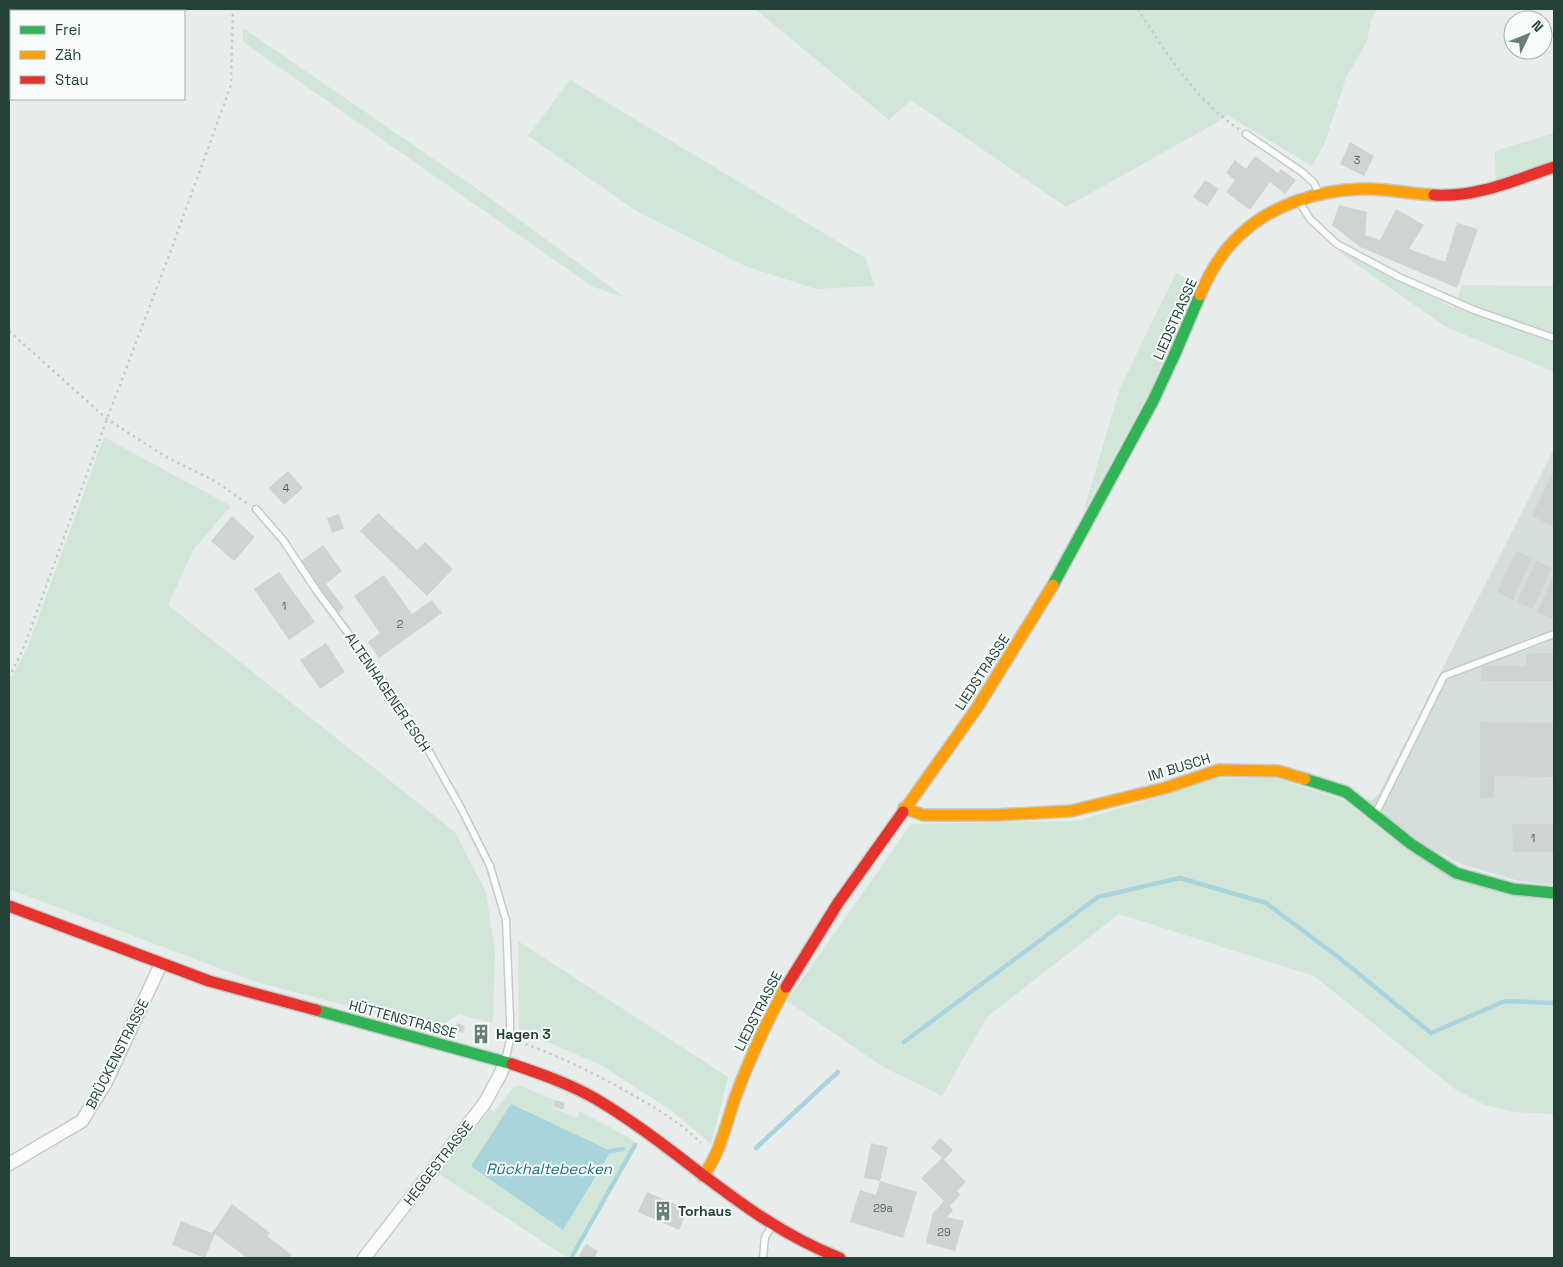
<svg xmlns="http://www.w3.org/2000/svg" width="1563" height="1267" viewBox="0 0 1563 1267" font-family="'Space Grotesk',sans-serif">
	<style>
		.built { fill: #d6dedb }
		.green { fill: #d1e6d8 }
		.water { fill: #a9d4db }
		.lines { fill: none; stroke-linecap: round; stroke-linejoin: round }
		.stream { stroke: #a9d4db; stroke-width: 4.5 }
		.building { fill: #cfd4d2 }
		.lane-casing { stroke: #c5cac8; stroke-width: 9 }
		.street-casing { stroke: #c5cac8; stroke-width: 15 }
		.fast-casing { stroke: #c3cbc8; stroke-width: 14 }
		.slow-casing { stroke: #c3cbc8; stroke-width: 14 }
		.jam-casing { stroke: #c3cbc8; stroke-width: 14 }
		.path { stroke: #c3ccca; stroke-width: 2.5; stroke-dasharray: 2.5 4; stroke-linecap: butt }
		.lane { stroke: #fcfcfc; stroke-width: 6 }
		.street { stroke: #fcfcfc; stroke-width: 12 }
		.fast { stroke: #30b455; stroke-width: 11 }
		.slow { stroke: #ff9f0a; stroke-width: 11 }
		.jam { stroke: #e5322d; stroke-width: 11 }
		.labels { text-anchor: middle; dominant-baseline: central; stroke-width: 4; stroke-linejoin: round; paint-order: stroke }
		.number-label { font-size: 11px; fill: #506761 }
		.street-label { font-size: 14px; fill: #24423a; stroke: #f7fbf9 }
		.poi-label { font-size: 14px; font-weight: bold; fill: #24423a; stroke: #f7fbf9; text-anchor: start }
		.water-label { font-size: 15px; font-style: italic; fill: #1c6f80; stroke: #f7fbf9 }
	</style>
	<rect width="100%" height="100%" fill="#e8edeb"/>
	<polygon class="built" points="1554,449 1554,885 1519,881 1461,864 1413,839 1364,799 1372,800 1379,794"/>
	<g class="green">
		<polygon points="755,9 1377,9 1371,21 1367,41 1346,78 1324,145 1312,166 1227,115 1216,123 1066,207 911,100 889,120"/>
		<polygon points="243,28 486,195 624,297 593,287 243,42"/>
		<polygon points="570,80 865,258 875,286 816,289 745,266 638,212 528,136"/>
		<polygon points="1554,133 1554,174 1496,195 1495,151"/>
		<polygon points="1333,248 1454,308 1462,285 1554,286 1554,372 1446,327"/>
		<polygon points="1176,273 1194,283 1152,387 1083,513 1120,388"/>
		<polygon points="104,437 231,506 194,549 168,605 455,832 486,892 495,951 493,1023 459,1014 437,1029 256,982 9,889 9,683 28,646"/>
		<polygon points="1216,778 1275,778 1343,800 1408,851 1554,896 1554,1114 1514,1112 1485,1105 1456,1090 1314,976 1119,914 987,1017 942,1096 883,1067 787,1001 911,824 1077,821 1162,796"/>
		<polygon points="518,941 728,1077 711,1144 672,1111 601,1065 519,1030"/>
		<polygon points="521,1086 554,1100 552,1107 577,1118 579,1111 628,1137 635,1143 568,1258 439,1174 490,1109 494,1112 513,1087"/>
	</g>
	<polygon class="water" points="511,1104 611,1151 563,1230 471,1166"/>
	<g class="lines">
		<g class="stream">
			<polyline points="904,1042 1098,897 1180,878 1266,903 1337,956 1431,1033 1505,1001 1554,1003"/>
			<polyline points="756,1148 838,1072"/>
			<polyline points="611,1151 623,1149"/>
			<polyline points="571,1258 635,1145"/>
		</g>
	</g>
	<g class="building">
		<polygon points="1350,142 1374,156 1364,176 1340,164"/>
		<polygon points="1255,156 1278,173 1281,169 1296,180 1285,194 1270,182 1250,210 1226,192 1235,180 1226,173 1235,160 1246,169"/>
		<polygon points="1205,180 1219,189 1207,206 1193,197"/>
		<polygon points="1339,205 1367,212 1365,235 1380,240 1396,209 1424,225 1409,249 1445,262 1457,223 1478,229 1457,288 1360,247 1332,225"/>
		<polygon points="1554,470 1554,527 1532,516"/>
		<polygon points="288,471 303,488 284,505 269,488"/>
		<polygon points="378,513 417,550 425,542 453,569 427,596 360,531"/>
		<polygon points="339,514 344,529 332,533 327,518"/>
		<polygon points="232,516 255,537 234,561 211,541"/>
		<polygon points="323,545 342,571 326,584 344,608 338,613 300,562"/>
		<polygon points="1516,551 1532,558 1513,600 1497,592"/>
		<polygon points="1536,561 1552,568 1533,609 1517,602"/>
		<polygon points="279,572 315,622 289,640 254,589"/>
		<polygon points="1554,574 1554,615 1553,619 1537,612"/>
		<polygon points="384,575 412,614 432,600 442,613 379,658 368,642 380,633 354,596"/>
		<polygon points="326,643 345,672 320,689 300,660"/>
		<polygon points="1526,653 1554,653 1554,681 1481,681 1481,666 1526,666"/>
		<polygon points="1480,722 1554,723 1554,777 1494,776 1494,798 1480,798"/>
		<polygon points="1512,824 1554,824 1554,852 1513,852"/>
		<polygon points="457,1023 465,1026 463,1033 455,1031"/>
		<polygon points="555,1100 565,1103 563,1110 553,1106"/>
		<polygon points="940,1138 953,1150 944,1160 966,1182 957,1191 960,1195 950,1206 953,1210 947,1217 964,1221 955,1251 926,1243 933,1213 944,1201 921,1178 942,1158 931,1148"/>
		<polygon points="871,1143 888,1147 880,1181 864,1178"/>
		<polygon points="880,1181 917,1192 903,1238 850,1222 860,1190 876,1195"/>
		<polygon points="647,1192 688,1210 679,1230 638,1212"/>
		<polygon points="232,1204 270,1233 267,1236 292,1255 289,1258 247,1258 215,1234 205,1258 172,1245 181,1221 212,1233"/>
		<polygon points="586,1244 598,1251 594,1258 578,1258"/>
	</g>
	<g class="lines">
		<defs>
			<g id="lane">
				<polyline points="1246,134 1302,172 1314,183 1319,194"/>
				<polyline points="1300,203 1310,219 1337,244 1399,277 1474,310 1554,338"/>
				<polyline points="256,509 283,540 316,590 371,664 421,737 462,810 490,866 506,920 510,1019 510,1040 505,1061"/>
				<polyline points="1376,813 1444,676 1554,634"/>
				<polyline points="763,1258 765,1237 772,1226"/>
			</g>
			<g id="street">
				<polyline points="9,1164 82,1121 106,1082 161,964"/>
				<polyline points="364,1258 484,1104 500,1075 505,1062"/>
			</g>
			<g id="fast">
				<polyline points="1053,585 1153,401 1174,356 1200,295"/>
				<polyline points="1305,779 1346,792 1411,844 1456,873 1513,889 1554,893"/>
				<polyline points="316,1010 512,1064"/>
			</g>
			<g id="slow">
				<path d="M1200,295C1209,274 1222,251 1240,235C1271,205 1319,190 1362,189C1386,188 1410,194 1434,195"/>
				<polyline points="904,808 923,815 996,815 1071,811 1165,788 1219,770 1278,771 1305,779"/>
				<polyline points="903,812 977,708 1053,585"/>
				<path d="M703,1176C720,1154 726,1124 735,1098C749,1060 766,1023 786,987"/>
			</g>
			<g id="jam">
				<path d="M1434,195C1476,198 1515,180 1554,167"/>
				<polyline points="9,906 209,981 316,1010"/>
				<polyline points="786,987 838,903 903,812"/>
				<path d="M512,1064C541,1074 570,1084 596,1099C682,1150 745,1221 840,1258"/>
			</g>
		</defs>
		<use href="#lane" class="lane-casing"/>
		<use href="#street" class="street-casing"/>
		<use href="#fast" class="fast-casing"/>
		<use href="#slow" class="slow-casing"/>
		<use href="#jam" class="jam-casing"/>
		<g class="path">
			<path d="M1138,9C1165,52 1196,101 1239,129"/>
			<polyline points="9,331 107,419 168,458 215,481 248,504"/>
			<polyline points="9,678 24,647 107,419 170,253 231,85 233,9"/>
			<path d="M519,1042C558,1055 596,1074 631,1094C656,1108 681,1123 701,1143"/>
		</g>
		<use href="#lane" class="lane"/>
		<use href="#street" class="street"/>
		<use href="#fast" class="fast"/>
		<use href="#slow" class="slow"/>
		<use href="#jam" class="jam"/>
	</g>
	<defs>
		<symbol id="building-bare" viewBox="-9 -9 18 18"><path d="M-4-6H4V6H1V3H-1V6H-4ZM-2.5-4.3h1.7v1.8h-1.7ZM.8-4.3h1.7v1.8H.8ZM-2.5-1h1.7V.8h-1.7ZM.8-1h1.7V.8H.8Z" fill="#697e78" stroke="#f7fbf9" stroke-width="2.5" paint-order="stroke"/></symbol>
	</defs>
	<g fill-rule="evenodd">
		<use href="#building-bare" x="467" y="1020" width="28" height="28"/>
		<use href="#building-bare" x="649" y="1197" width="28" height="28"/>
	</g>
	<g class="labels">
		<g class="number-label">
			<text x="1357" y="160">3</text>
			<text x="286" y="488">4</text>
			<text x="284" y="606">1</text>
			<text x="400" y="624">2</text>
			<text x="1533" y="838">1</text>
			<text x="883" y="1208">29a</text>
			<text x="944" y="1232">29</text>
		</g>
		<g class="street-label">
			<text transform="translate(1175 319) rotate(-66)">LIEDSTRASSE</text>
			<text transform="translate(982 672) rotate(-57)">LIEDSTRASSE</text>
			<text transform="translate(388 692) rotate(56)">ALTENHAGENER ESCH</text>
			<text transform="translate(1179 767) rotate(-17)">IM BUSCH</text>
			<text transform="translate(758 1011) rotate(-63)">LIEDSTRASSE</text>
			<text transform="translate(403 1019) rotate(15)">HÜTTENSTRASSE</text>
			<text transform="translate(117 1054) rotate(-63)">BRÜCKENSTRASSE</text>
			<text transform="translate(438 1163) rotate(-52)">HEGGESTRASSE</text>
		</g>
		<g class="poi-label">
			<text x="496" y="1034">Hagen 3</text>
			<text x="678" y="1211">Torhaus</text>
		</g>
		<g class="water-label">
			<text x="549" y="1168">Rückhaltebecken</text>
		</g>
	</g>
	<rect width="1563" height="1267" fill="none" stroke="#24423a" stroke-width="20"/>
	<rect x="10" y="10" width="175" height="90" fill="#f7fbf9" stroke="#a3b1ad"/>
	<rect x="20" y="26" width="25" height="8" fill="#30b455" stroke="#a3b1ad"/>
	<text x="55" y="35" font-size="15" fill="#24423a">Frei</text>
	<rect x="20" y="51" width="25" height="8" fill="#ff9f0a" stroke="#a3b1ad"/>
	<text x="55" y="60" font-size="15" fill="#24423a">Zäh</text>
	<rect x="20" y="76" width="25" height="8" fill="#e5322d" stroke="#a3b1ad"/>
	<text x="55" y="85" font-size="15" fill="#24423a">Stau</text>
	<g transform="translate(1528 35) rotate(47)"><circle r="24" fill="#f7fbf9" stroke="#a3b1ad"/>
	<path d="M0-4L9 19L0 12L-9 19Z" fill="#697e78"/>
	<text y="-8" font-size="14" font-weight="bold" text-anchor="middle" fill="#24423a">N</text>
	</g>
</svg>
